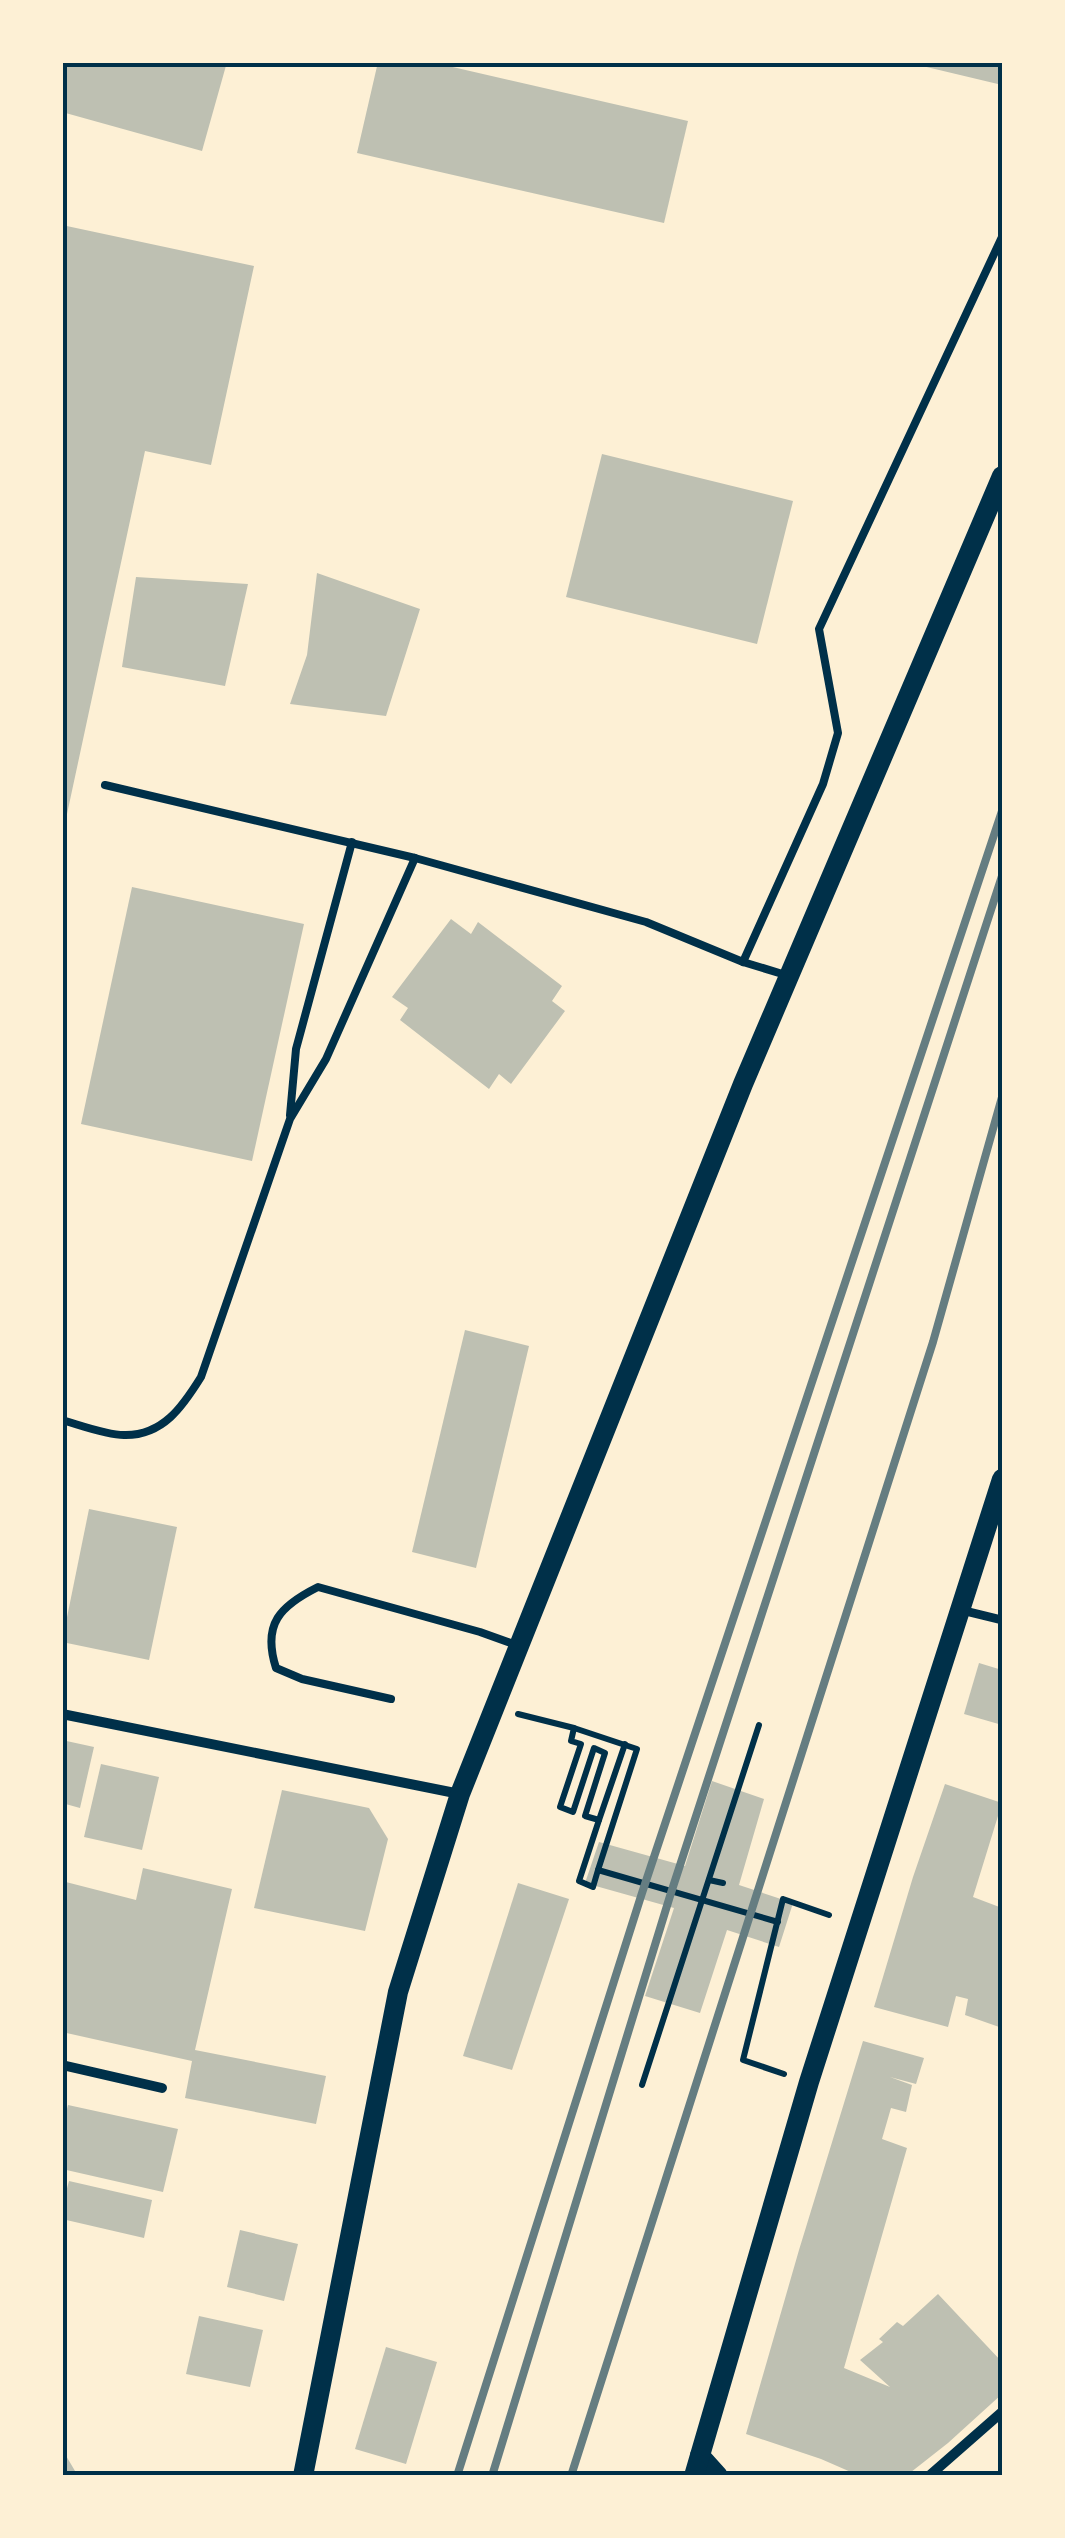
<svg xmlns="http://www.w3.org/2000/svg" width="1065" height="2538" viewBox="0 0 1065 2538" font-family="'PT Sans Narrow',sans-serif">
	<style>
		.building { fill: #bec0b2 }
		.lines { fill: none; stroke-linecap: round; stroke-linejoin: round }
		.path { stroke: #003049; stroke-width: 6 }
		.service { stroke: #003049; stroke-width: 8 }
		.pedestrian { stroke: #003049; stroke-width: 9 }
		.minor { stroke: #003049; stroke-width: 10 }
		.secondary { stroke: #003049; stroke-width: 20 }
		.rail { stroke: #657d81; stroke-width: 8 }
		.neatline { fill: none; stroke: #003049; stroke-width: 4 }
	</style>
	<rect width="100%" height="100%" fill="#fdf0d5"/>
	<g class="building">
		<polygon points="62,62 227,62 202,151 62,112"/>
		<polygon points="378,62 431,62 688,121 664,223 357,153"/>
		<polygon points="914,62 1002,62 1002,85 914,64"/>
		<polygon points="62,225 254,266 211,465 145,451 64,828"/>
		<polygon points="602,454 793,501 757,644 566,597"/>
		<polygon points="317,573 420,609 386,716 290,704 307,655"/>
		<polygon points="136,577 248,584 225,686 122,667"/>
		<polygon points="132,887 304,924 252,1161 81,1124"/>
		<polygon points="451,919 471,934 478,922 562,986 552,1001 565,1011 511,1084 499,1074 489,1089 400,1020 408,1008 392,997"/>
		<polygon points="465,1330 529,1346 476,1568 412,1552"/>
		<polygon points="89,1509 177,1527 149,1660 62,1642"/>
		<polygon points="979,1663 1002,1670 1002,1725 964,1714"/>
		<polygon points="62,1740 94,1747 80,1808 62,1803"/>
		<polygon points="101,1764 159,1777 142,1850 84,1837"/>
		<polygon points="712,1781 764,1799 739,1885 793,1903 779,1947 727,1930 700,2013 645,1996 674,1908 585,1883 599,1842 685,1866"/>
		<polygon points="945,1784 1002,1803 973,1897 1002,1908 1002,2028 965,2015 968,1999 956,1996 948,2027 874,2007 913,1877"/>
		<polygon points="282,1790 369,1808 388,1839 365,1931 254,1908"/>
		<polygon points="143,1868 232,1889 195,2050 326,2076 316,2124 185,2098 192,2061 62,2032 62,1881 136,1900"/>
		<polygon points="518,1883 569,1899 512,2070 463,2056"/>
		<polygon points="863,2041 924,2058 916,2084 890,2077 912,2085 906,2112 891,2108 882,2139 907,2148 844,2368 890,2387 860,2360 883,2342 879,2339 897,2322 903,2326 938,2294 1002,2362 1002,2394 948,2443 906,2476 860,2476 821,2459 746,2434 799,2250"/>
		<polygon points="68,2105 178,2129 163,2192 62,2169 62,2129"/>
		<polygon points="69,2181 152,2200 144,2238 62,2219 62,2207"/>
		<polygon points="240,2230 298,2244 284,2301 227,2287"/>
		<polygon points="199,2316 263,2330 250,2387 186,2374"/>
		<polygon points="386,2347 437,2362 406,2464 355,2449"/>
		<polygon points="62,2449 78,2476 62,2476"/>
	</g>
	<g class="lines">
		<g class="path">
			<polyline points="518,1714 574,1728 637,1749 598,1870 778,1922"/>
			<polyline points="574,1728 571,1741 581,1744 560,1807 573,1812 594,1748 605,1753 585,1816 599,1820 579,1881 593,1887 598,1870"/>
			<polyline points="599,1820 625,1744"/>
			<polyline points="709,1880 723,1883"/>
			<polyline points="784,2074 743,2060 783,1899 829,1915"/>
			<polyline points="642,2085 759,1725"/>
		</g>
		<g class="service">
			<polyline points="105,785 415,858 646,922 743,962 789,976"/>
			<polyline points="743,962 823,784 838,733 819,629 1002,237"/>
			<polyline points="290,1115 296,1049 352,842"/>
			<path d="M62,1420C80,1425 106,1435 124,1435C163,1436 183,1406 201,1377L290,1119L326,1059L415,858"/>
			<path d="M391,1699L302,1679L276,1668C262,1624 280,1606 318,1587L480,1632L519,1646"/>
		</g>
		<polyline class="pedestrian" points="961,1610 1002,1620"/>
		<g class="minor">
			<polyline points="62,1714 460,1794"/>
			<polyline points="62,2065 162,2088"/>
			<polyline points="929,2476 1002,2412"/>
		</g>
		<g class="secondary">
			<polyline points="700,2456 718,2476"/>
			<polyline points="303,2476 398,1992 460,1794 743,1084 1002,476"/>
			<polyline points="694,2476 809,2082 1002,1479"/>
		</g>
		<g class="rail">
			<polyline points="457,2476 642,1893 1002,811"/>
			<polyline points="492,2476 670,1896 1002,876"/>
			<polyline points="571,2476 933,1342 1002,1097"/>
		</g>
	</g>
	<rect width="1065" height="2538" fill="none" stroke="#fdf0d5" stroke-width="130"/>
	<rect x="65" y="65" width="935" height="2408" class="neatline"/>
</svg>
